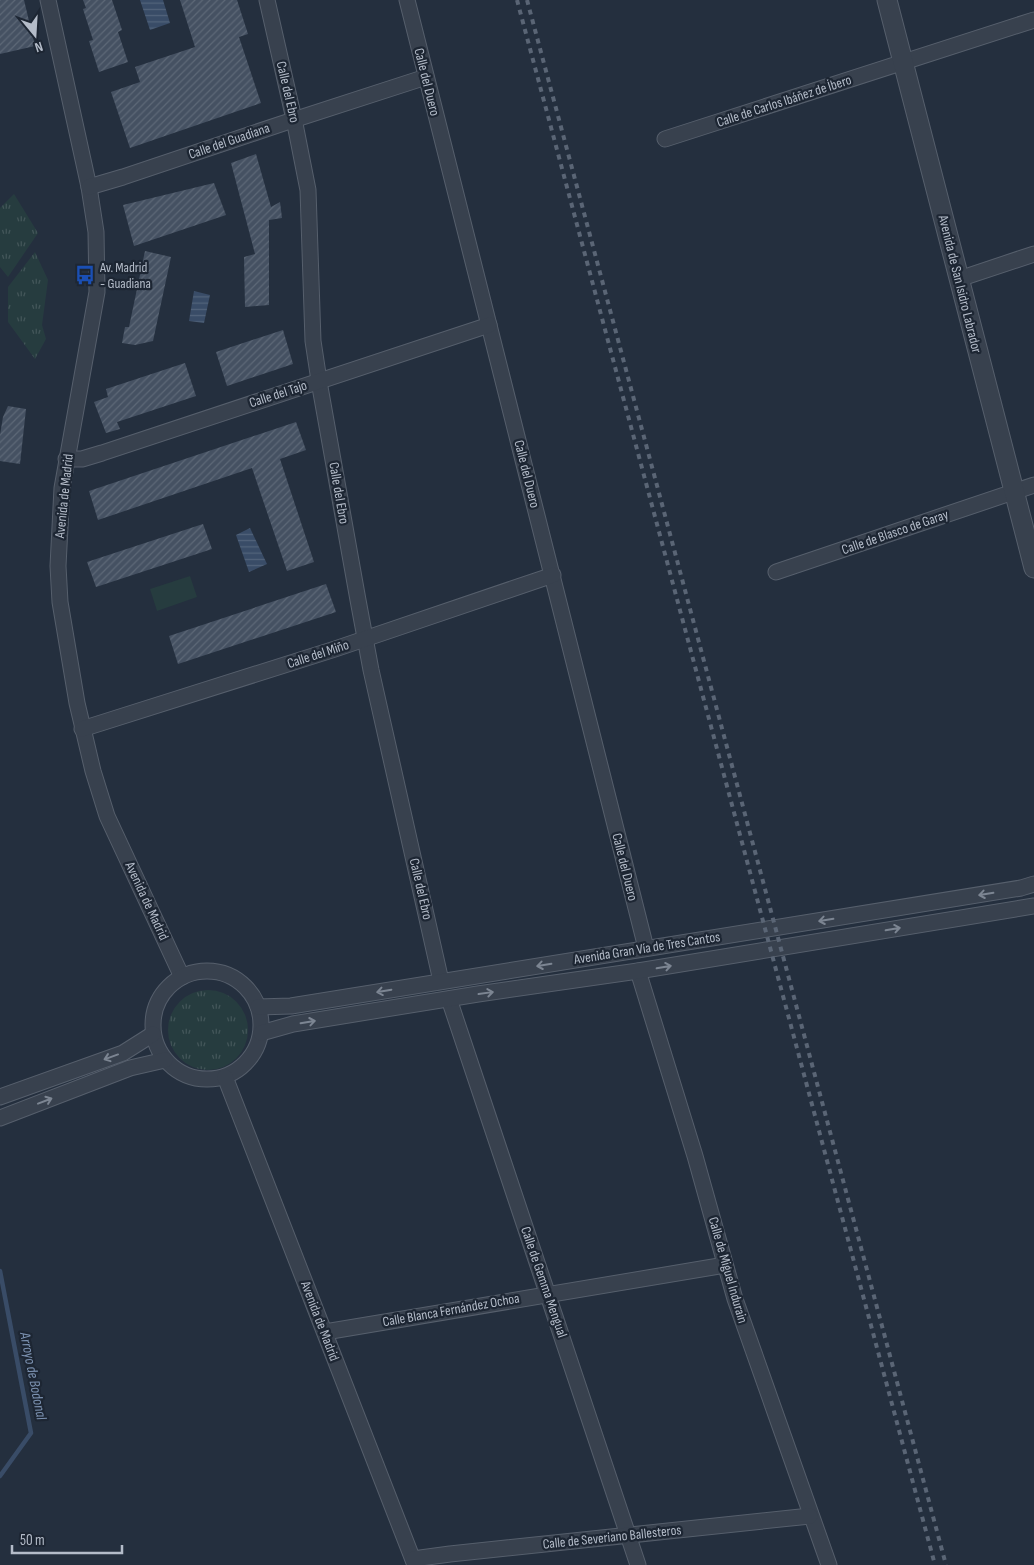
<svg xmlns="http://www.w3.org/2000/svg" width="1034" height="1565" viewBox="0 0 1034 1565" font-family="'Sofia Sans Condensed',sans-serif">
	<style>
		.grass { fill: url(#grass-tufts) }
		.green { fill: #263c3f }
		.water { fill: url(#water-rules) }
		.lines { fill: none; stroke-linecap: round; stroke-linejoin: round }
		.stream { stroke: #394c67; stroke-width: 4.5 }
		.building { fill: url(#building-hatch) }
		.minor-casing { stroke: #565f6c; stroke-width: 17 }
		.tertiary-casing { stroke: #565f6c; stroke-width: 21 }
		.minor { stroke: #38414e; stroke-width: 15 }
		.tertiary { stroke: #38414e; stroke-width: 19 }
		.rail { stroke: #5a6575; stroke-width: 4; stroke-dasharray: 5 5; stroke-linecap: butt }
		.oneway { stroke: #7c8592 }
		.labels { text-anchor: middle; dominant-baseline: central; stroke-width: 4.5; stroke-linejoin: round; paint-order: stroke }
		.street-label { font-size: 14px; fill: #b4bcc9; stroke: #1d2633 }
		.poi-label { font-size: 14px; fill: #b4bcc9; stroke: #1d2633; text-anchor: start }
		.water-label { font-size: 15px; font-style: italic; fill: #7c92b1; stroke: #1d2633 }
	</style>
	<defs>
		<pattern id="grass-tufts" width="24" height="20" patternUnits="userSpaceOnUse" patternTransform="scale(1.25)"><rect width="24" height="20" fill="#263c3f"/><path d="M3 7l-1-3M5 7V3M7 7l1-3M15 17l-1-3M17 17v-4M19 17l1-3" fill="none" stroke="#435659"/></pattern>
		<pattern id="water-rules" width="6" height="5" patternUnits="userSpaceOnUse" patternTransform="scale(1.25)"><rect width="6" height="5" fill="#394c67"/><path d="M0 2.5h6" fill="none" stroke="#53647b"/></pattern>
		<pattern id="building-hatch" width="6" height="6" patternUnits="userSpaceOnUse" patternTransform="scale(1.25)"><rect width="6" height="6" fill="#455162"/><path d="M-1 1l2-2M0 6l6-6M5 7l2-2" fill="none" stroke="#5d6877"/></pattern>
	</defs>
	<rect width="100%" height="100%" fill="#242f3e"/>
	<g class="grass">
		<polygon points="14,194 38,233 8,277 0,267 0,208"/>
		<polygon points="35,252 48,280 42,325 46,339 35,359 8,322 8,287"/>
		<circle cx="208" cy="1030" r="40"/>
	</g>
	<polygon class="green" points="190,576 197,597 157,611 150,589"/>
	<g class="water">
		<polygon points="140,0 163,0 170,23 150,30"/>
		<polygon points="194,291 210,295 204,323 189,321"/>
		<polygon points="250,528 267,564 249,572 236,535"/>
	</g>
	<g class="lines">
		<polyline class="stream" points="0,1271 31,1433 0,1476"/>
	</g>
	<g class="building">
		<polygon points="0,0 24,0 35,46 0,54"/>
		<polygon points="83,0 112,0 122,30 118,32 128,62 99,72 89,41 93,40 83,9 86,8"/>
		<polygon points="180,0 237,0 248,34 239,37 261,103 130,148 111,92 140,82 135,67 195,47"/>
		<polygon points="256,154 271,207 280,202 282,218 269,220 269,305 245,307 244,257 255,254 231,163"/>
		<polygon points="214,183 226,215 134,246 123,205"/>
		<polygon points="145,251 171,257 153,341 135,345 122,343 125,327 129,327"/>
		<polygon points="283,330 293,364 227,386 216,352"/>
		<polygon points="185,363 196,396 117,422 120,429 106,433 94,402 108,397 106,389"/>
		<polygon points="8,406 26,409 20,464 0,461 0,435 3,417"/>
		<polygon points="296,422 306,450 280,459 314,562 287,571 252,468 98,520 89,491"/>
		<polygon points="203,524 212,549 96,587 87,562"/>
		<polygon points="326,584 336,612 178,664 169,636"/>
	</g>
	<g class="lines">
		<defs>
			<g id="minor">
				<polyline points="48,0 89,187 96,232 97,292 62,488 58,566 60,602 77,703 93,771 107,816 182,977"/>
				<polyline points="267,0 294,119 308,190 313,341 320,387 358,600 371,670 441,981"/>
				<polyline points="407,0 646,948"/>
				<polyline points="665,139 1034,20"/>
				<polyline points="89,187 123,177 284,123 426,77"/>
				<polyline points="959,279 1034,254"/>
				<polyline points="66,459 82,459 102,453 489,325"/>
				<polyline points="776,572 1034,485"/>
				<polyline points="82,729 335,649 553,575"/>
				<polyline points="638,971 695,1156 735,1299 829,1565"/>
				<circle cx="207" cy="1025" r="54"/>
				<polyline points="449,999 638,1565"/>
				<polyline points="258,1007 291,1006 1021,888 1034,884"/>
				<polyline points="261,1033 293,1024 478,994 638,971 1034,906"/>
				<polyline points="225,1077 415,1565"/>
				<polyline points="0,1097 123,1053 153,1034"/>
				<polyline points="0,1118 130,1068 165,1060"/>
				<polyline points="325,1332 725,1265"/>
				<polyline points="413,1559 450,1554 810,1516"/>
			</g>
			<polyline id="tertiary" points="887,0 1034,568"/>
		</defs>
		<use href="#minor" class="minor-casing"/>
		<use href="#tertiary" class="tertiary-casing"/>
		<use href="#minor" class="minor"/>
		<use href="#tertiary" class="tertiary"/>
		<g class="rail">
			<polyline points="517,0 935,1565"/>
			<polyline points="527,0 946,1565"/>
		</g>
	</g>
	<defs><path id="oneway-shaft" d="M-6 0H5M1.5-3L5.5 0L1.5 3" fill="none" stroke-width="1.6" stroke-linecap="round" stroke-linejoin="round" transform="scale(1.25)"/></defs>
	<g class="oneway">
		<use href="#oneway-shaft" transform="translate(986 894) rotate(171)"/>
		<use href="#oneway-shaft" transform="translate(826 920) rotate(171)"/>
		<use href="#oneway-shaft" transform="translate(893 929) rotate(-10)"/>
		<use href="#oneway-shaft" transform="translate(544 965) rotate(171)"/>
		<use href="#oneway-shaft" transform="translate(664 967) rotate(-10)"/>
		<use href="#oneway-shaft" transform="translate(384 991) rotate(170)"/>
		<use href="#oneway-shaft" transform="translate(486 993) rotate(-8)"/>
		<use href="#oneway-shaft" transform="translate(308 1022) rotate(-9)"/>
		<use href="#oneway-shaft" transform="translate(111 1057) rotate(160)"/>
		<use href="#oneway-shaft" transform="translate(45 1101) rotate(-21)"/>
	</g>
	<defs>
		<symbol id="bus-bare" viewBox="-9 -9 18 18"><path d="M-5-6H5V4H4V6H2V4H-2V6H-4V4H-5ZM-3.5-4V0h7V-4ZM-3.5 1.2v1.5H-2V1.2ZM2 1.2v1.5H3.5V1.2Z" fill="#1a4fb4" stroke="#1d2633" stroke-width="2.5" paint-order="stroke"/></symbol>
	</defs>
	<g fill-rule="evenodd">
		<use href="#bus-bare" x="71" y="261" width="28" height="28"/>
	</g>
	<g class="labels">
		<g class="street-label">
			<text transform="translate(427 82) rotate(76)">Calle del Duero</text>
			<text transform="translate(288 92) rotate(77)">Calle del Ebro</text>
			<text transform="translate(784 101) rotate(-18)">Calle de Carlos Ibáñez de Íbero</text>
			<text transform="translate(229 141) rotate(-19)">Calle del Guadiana</text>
			<text transform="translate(960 284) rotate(76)">Avenida de San Isidro Labrador</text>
			<text transform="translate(278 394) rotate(-18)">Calle del Tajo</text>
			<text transform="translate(527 474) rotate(76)">Calle del Duero</text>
			<text transform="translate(339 493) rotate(80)">Calle del Ebro</text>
			<text transform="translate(64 496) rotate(-84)">Avenida de Madrid</text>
			<text transform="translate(895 532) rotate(-19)">Calle de Blasco de Garay</text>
			<text transform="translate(318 654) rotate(-18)">Calle del Miño</text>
			<text transform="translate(625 867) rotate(76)">Calle del Duero</text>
			<text transform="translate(421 889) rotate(77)">Calle del Ebro</text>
			<text transform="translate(147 901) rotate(65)">Avenida de Madrid</text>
			<text transform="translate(647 948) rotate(-9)">Avenida Gran Vía de Tres Cantos</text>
			<text transform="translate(728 1270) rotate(74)">Calle de Miguel Indurain</text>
			<text transform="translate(544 1282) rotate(71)">Calle de Gemma Mengual</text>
			<text transform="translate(451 1310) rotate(-10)">Calle Blanca Fernández Ochoa</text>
			<text transform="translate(320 1321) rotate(69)">Avenida de Madrid</text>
			<text transform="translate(612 1537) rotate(-6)">Calle de Severiano Ballesteros</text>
		</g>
		<g class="poi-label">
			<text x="100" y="267">Av. Madrid<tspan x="100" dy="16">- Guadiana</tspan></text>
		</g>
		<g class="water-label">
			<text transform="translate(33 1376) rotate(79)">Arroyo de Bodonal</text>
		</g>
	</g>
	<g transform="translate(35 35) rotate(162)" stroke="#1d2633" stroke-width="4" paint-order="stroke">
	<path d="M0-4L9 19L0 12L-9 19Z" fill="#b4bcc9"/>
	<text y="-8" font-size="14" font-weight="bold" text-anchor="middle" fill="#b4bcc9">N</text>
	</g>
	<path d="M12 1545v8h110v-8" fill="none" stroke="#b4bcc9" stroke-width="2.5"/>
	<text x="20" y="1545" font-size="15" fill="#b4bcc9" stroke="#1d2633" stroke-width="4" paint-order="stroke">50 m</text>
</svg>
